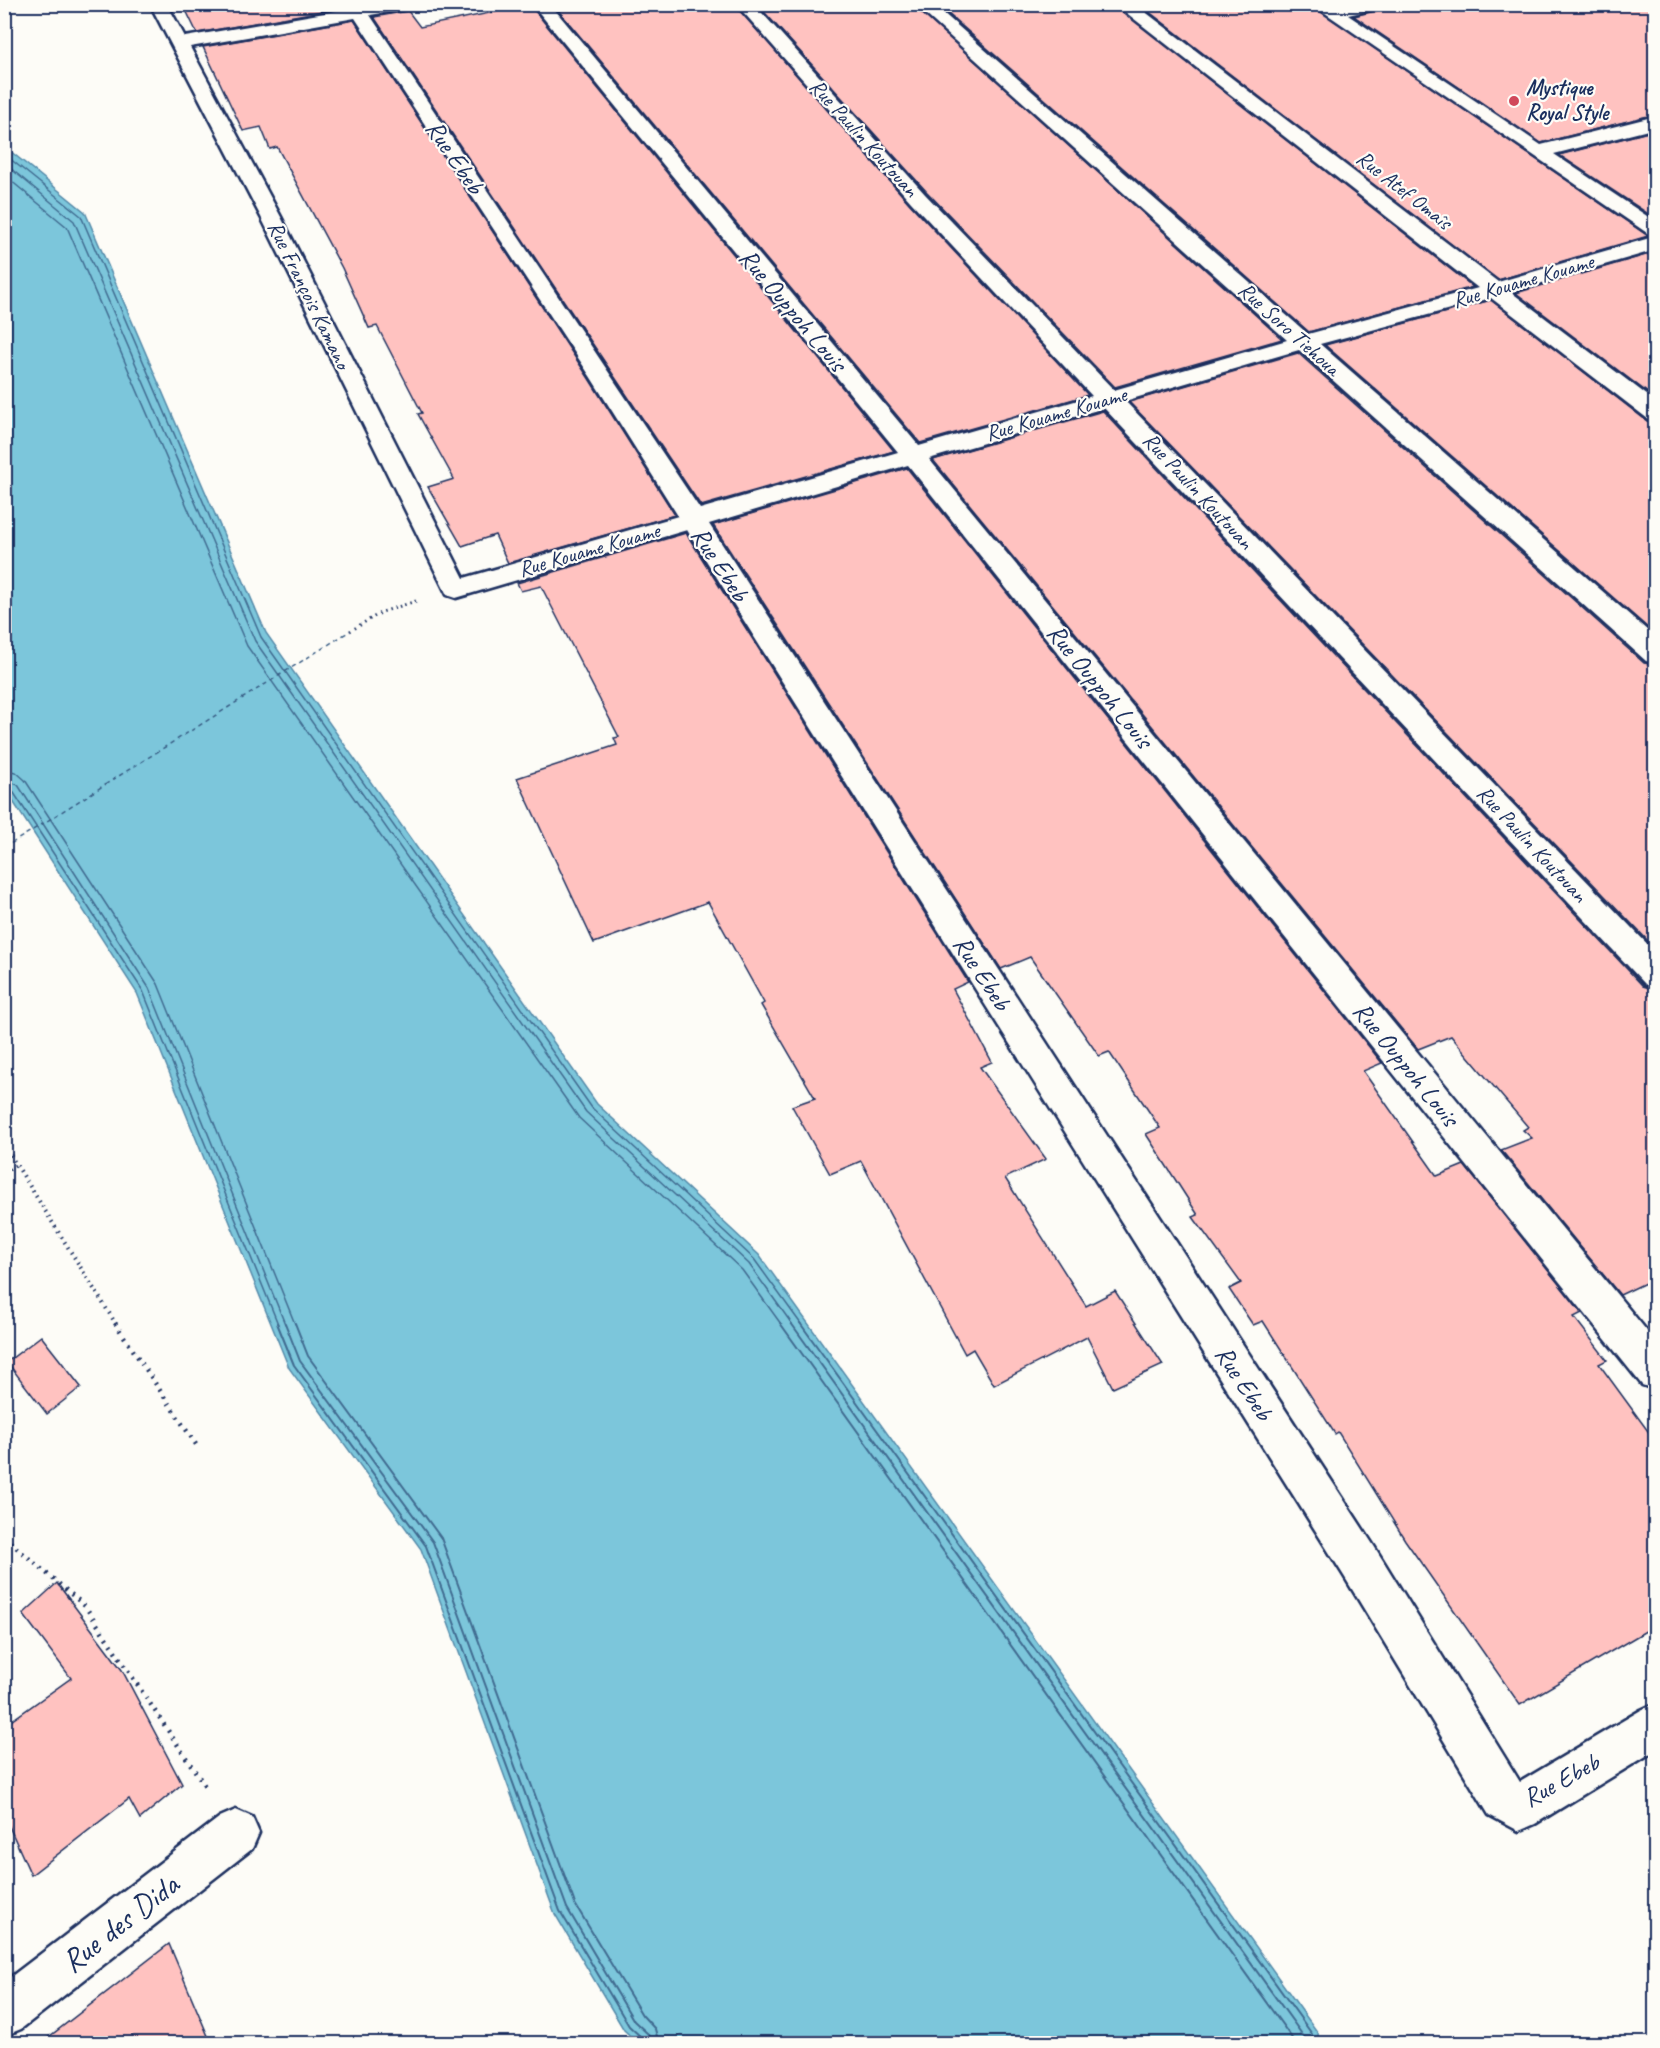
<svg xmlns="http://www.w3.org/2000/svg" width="1660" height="2048" viewBox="0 0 1660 2048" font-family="Caveat,sans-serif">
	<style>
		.water { fill: #7bc6db; stroke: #558aa9; stroke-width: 1.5 }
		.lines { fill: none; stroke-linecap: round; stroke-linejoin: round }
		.shore-far1 { stroke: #416b90; stroke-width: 1.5 }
		.shore { stroke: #416b90; stroke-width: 2 }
		.ferry { stroke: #385c84; stroke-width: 1.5; stroke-dasharray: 4.5 4; stroke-linecap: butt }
		.building { fill: #ffc2c0; stroke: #1b2f5e; stroke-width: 1.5 }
		.minor-casing { stroke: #1b2f5e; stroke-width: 5 }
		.path-far2 { stroke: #1b2f5e; stroke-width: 3; stroke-dasharray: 1.5 4; stroke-linecap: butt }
		.path-far1 { stroke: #1b2f5e; stroke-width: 4; stroke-dasharray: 1.5 4.5; stroke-linecap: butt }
		.path { stroke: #1b2f5e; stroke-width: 4.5; stroke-dasharray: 2 6; stroke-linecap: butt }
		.minor { fill: #fdfcf7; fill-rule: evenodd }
		.poi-dot { fill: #d1495b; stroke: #fdfcf7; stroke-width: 2 }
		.labels { text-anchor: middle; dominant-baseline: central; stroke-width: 4.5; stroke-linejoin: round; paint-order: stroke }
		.far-poi-label { font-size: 22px; font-weight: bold; fill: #1b2f5e; stroke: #fdfcf7; text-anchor: start }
		.far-street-label { font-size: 22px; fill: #1b2f5e; stroke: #fdfcf7 }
		.street-label { font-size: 26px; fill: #1b2f5e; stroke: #fdfcf7 }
		.near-street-label { font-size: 32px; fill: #1b2f5e; stroke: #fdfcf7 }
	</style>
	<rect width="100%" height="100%" fill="#fdfcf7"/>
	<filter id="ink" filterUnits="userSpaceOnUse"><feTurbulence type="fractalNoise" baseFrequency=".0167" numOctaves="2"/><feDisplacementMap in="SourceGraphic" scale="12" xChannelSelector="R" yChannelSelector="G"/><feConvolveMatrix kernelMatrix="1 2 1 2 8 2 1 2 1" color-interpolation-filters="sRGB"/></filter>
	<g filter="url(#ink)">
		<polygon class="water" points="4,146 85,212 266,633 597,1104 759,1255 1318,2033 1319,2043 639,2044 624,2030 555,1914 421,1549 289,1368 137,993 5,789"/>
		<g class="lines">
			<g class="shore-far1">
				<polyline points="4,154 81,216 261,637 592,1108 754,1259 801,1324"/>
				<polyline points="4,163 74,221 255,641 586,1112 749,1264 792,1324"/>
				<polyline points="4,175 67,227 247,646 579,1118 742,1270 781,1324"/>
				<polyline points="4,770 16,772 25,780 158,984 295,1324"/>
				<polyline points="4,779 18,785 149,988 285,1324"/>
				<polyline points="4,787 12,790 143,991 278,1324"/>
			</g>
			<g class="shore">
				<polyline points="277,1323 294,1365 426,1546 560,1911 629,2026 641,2037 643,2044"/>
				<polyline points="285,1323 300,1361 433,1542 567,1908 634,2021 648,2034 650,2044"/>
				<polyline points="295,1323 308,1356 441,1538 575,1904 642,2015 655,2029 659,2044"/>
				<polyline points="780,1323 1296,2044"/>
				<polyline points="791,1323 1304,2037 1305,2044"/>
				<polyline points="800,1323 1312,2034 1313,2044"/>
			</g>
			<polyline class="ferry" points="4,848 350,631"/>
		</g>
		<g class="building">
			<polygon points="183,4 344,4 345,7 197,33"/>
			<polygon points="553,4 734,4 909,203 1088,395 920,443"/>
			<polygon points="757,4 912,4 1282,339 1115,387 927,192"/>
			<polygon points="937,4 1113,4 1473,287 1309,332"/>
			<polygon points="1139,4 1310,4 1648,236 1498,280"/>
			<polygon points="1383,4 1656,4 1656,114 1541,143 1354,16 1379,10"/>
			<polygon points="530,5 894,451 701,506 374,17 408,11 420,27"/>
			<polygon points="354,20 588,377 675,515 508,563 495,535 462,546 428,487 454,479 418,414 422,413 377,326 369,328 342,268 277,147 270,149 261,127 243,131 203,47"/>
			<polygon points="1656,130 1656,219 1559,155"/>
			<polygon points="1656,252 1656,399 1516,293"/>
			<polygon points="1491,300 1647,421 1656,423 1656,635 1325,345"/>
			<polygon points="1298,353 1644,663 1656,665 1656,949 1129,402"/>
			<polygon points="1103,411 1643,986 1656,990 1656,1278 1620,1295 1501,1150 1532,1138 1523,1130 1528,1127 1451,1036 1418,1049 933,460"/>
			<polygon points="907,468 1382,1063 1363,1071 1437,1176 1464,1165 1582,1313 1574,1317 1607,1360 1599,1364 1656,1442 1656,1625 1520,1705 1405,1540 1338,1432 1335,1434 1263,1321 1253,1325 1229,1289 1241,1283 1193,1217 1198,1215 1146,1134 1160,1128 1109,1052 1099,1056 1030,957 1001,969 713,525"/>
			<polygon points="686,533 968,982 953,989 992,1062 980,1067 1046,1159 1005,1178 1086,1306 1115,1291 1163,1365 1113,1388 1087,1337 994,1385 973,1349 965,1354 861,1161 830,1174 792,1106 815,1098 761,1005 764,1003 708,902 594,943 517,778 617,745 614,738 619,737 541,586 521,591 517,583"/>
			<polygon points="41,1336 81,1387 47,1414 7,1362"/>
			<polygon points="57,1583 122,1670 182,1784 140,1819 129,1799 31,1875 4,1815 4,1726 71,1678 23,1614"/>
			<polygon points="169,1944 211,2043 41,2043"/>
		</g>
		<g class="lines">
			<defs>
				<g id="minor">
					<path d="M150,4H167L185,37L348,9L346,4H414L412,8L370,15L700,509L898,452L532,4H550L919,446L1092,396L911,202L736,4H754L925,194L1114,390L1287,340L914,4H933L1308,334L1478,288L1115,4H1135L1498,282L1653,237L1312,4H1332L1336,7L1381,4L1379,8L1348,15L1541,145L1656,116V128L1554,154L1656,222V250L1511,292L1656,402V421L1648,419L1491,298L1320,344L1656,638V663L1646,661L1299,350L1125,401L1656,953V988L1645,984L1104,408L929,459L1656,1342V1390L1642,1385L908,465L709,524L1374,1546L1520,1782L1641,1710L1656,1703V1750L1535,1824L1519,1831L1489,1815L1344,1576L687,530L456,598L447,595L261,217ZM355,18L590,376L678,516L464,578L281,217L190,47Z"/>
					<polygon points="236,1810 252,1817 259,1833 252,1849 21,2029 4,2036 4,1982 220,1817"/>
				</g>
			</defs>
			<use href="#minor" class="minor-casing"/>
			<polyline class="path-far2" points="350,631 382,612 416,601"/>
			<g class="path-far1">
				<polyline points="4,1145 116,1324"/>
				<polyline points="4,1173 16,1165"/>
			</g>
			<g class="path">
				<polyline points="115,1323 197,1446"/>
				<polyline points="4,1537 85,1606 207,1789"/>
			</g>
			<use href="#minor" class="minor"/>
		</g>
	</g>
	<circle class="poi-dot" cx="1514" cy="101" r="6"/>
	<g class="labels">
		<g class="far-poi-label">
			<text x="1526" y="88">Mystique<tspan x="1526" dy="25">Royal Style</tspan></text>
		</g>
		<g class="far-street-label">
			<text transform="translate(864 138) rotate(48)">Rue Paulin Koutouan</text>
			<text transform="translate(1404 190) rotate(38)">Rue Atef Omaîs</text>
			<text transform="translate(1523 281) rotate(-16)">Rue Kouame Kouame</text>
			<text transform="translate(309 295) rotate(64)">Rue François Kamano</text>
			<text transform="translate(1289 329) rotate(42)">Rue Soro Tiehoua</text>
			<text transform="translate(1056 414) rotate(-16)">Rue Kouame Kouame</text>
			<text transform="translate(1198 491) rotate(47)">Rue Paulin Koutouan</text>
			<text transform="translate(589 550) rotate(-16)">Rue Kouame Kouame</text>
			<text transform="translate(1532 844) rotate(47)">Rue Paulin Koutouan</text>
		</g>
		<g class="street-label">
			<text transform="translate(455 157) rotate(56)">Rue Ebeb</text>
			<text transform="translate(793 310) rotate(50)">Rue Ouppoh Louis</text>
			<text transform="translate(720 564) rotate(57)">Rue Ebeb</text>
			<text transform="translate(1100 686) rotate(51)">Rue Ouppoh Louis</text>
			<text transform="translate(982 973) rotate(57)">Rue Ebeb</text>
			<text transform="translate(1406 1064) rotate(51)">Rue Ouppoh Louis</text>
			<text transform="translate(1244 1383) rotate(57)">Rue Ebeb</text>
			<text transform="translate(1561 1780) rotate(-29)">Rue Ebeb</text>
		</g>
		<g class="near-street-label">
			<text transform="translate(120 1923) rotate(-38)">Rue des Dida</text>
		</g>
	</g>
	<rect width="1660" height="2048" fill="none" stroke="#fdfcf7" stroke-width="24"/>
	<rect x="12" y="12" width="1636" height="2024" fill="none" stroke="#1b2f5e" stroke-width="2" filter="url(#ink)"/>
</svg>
